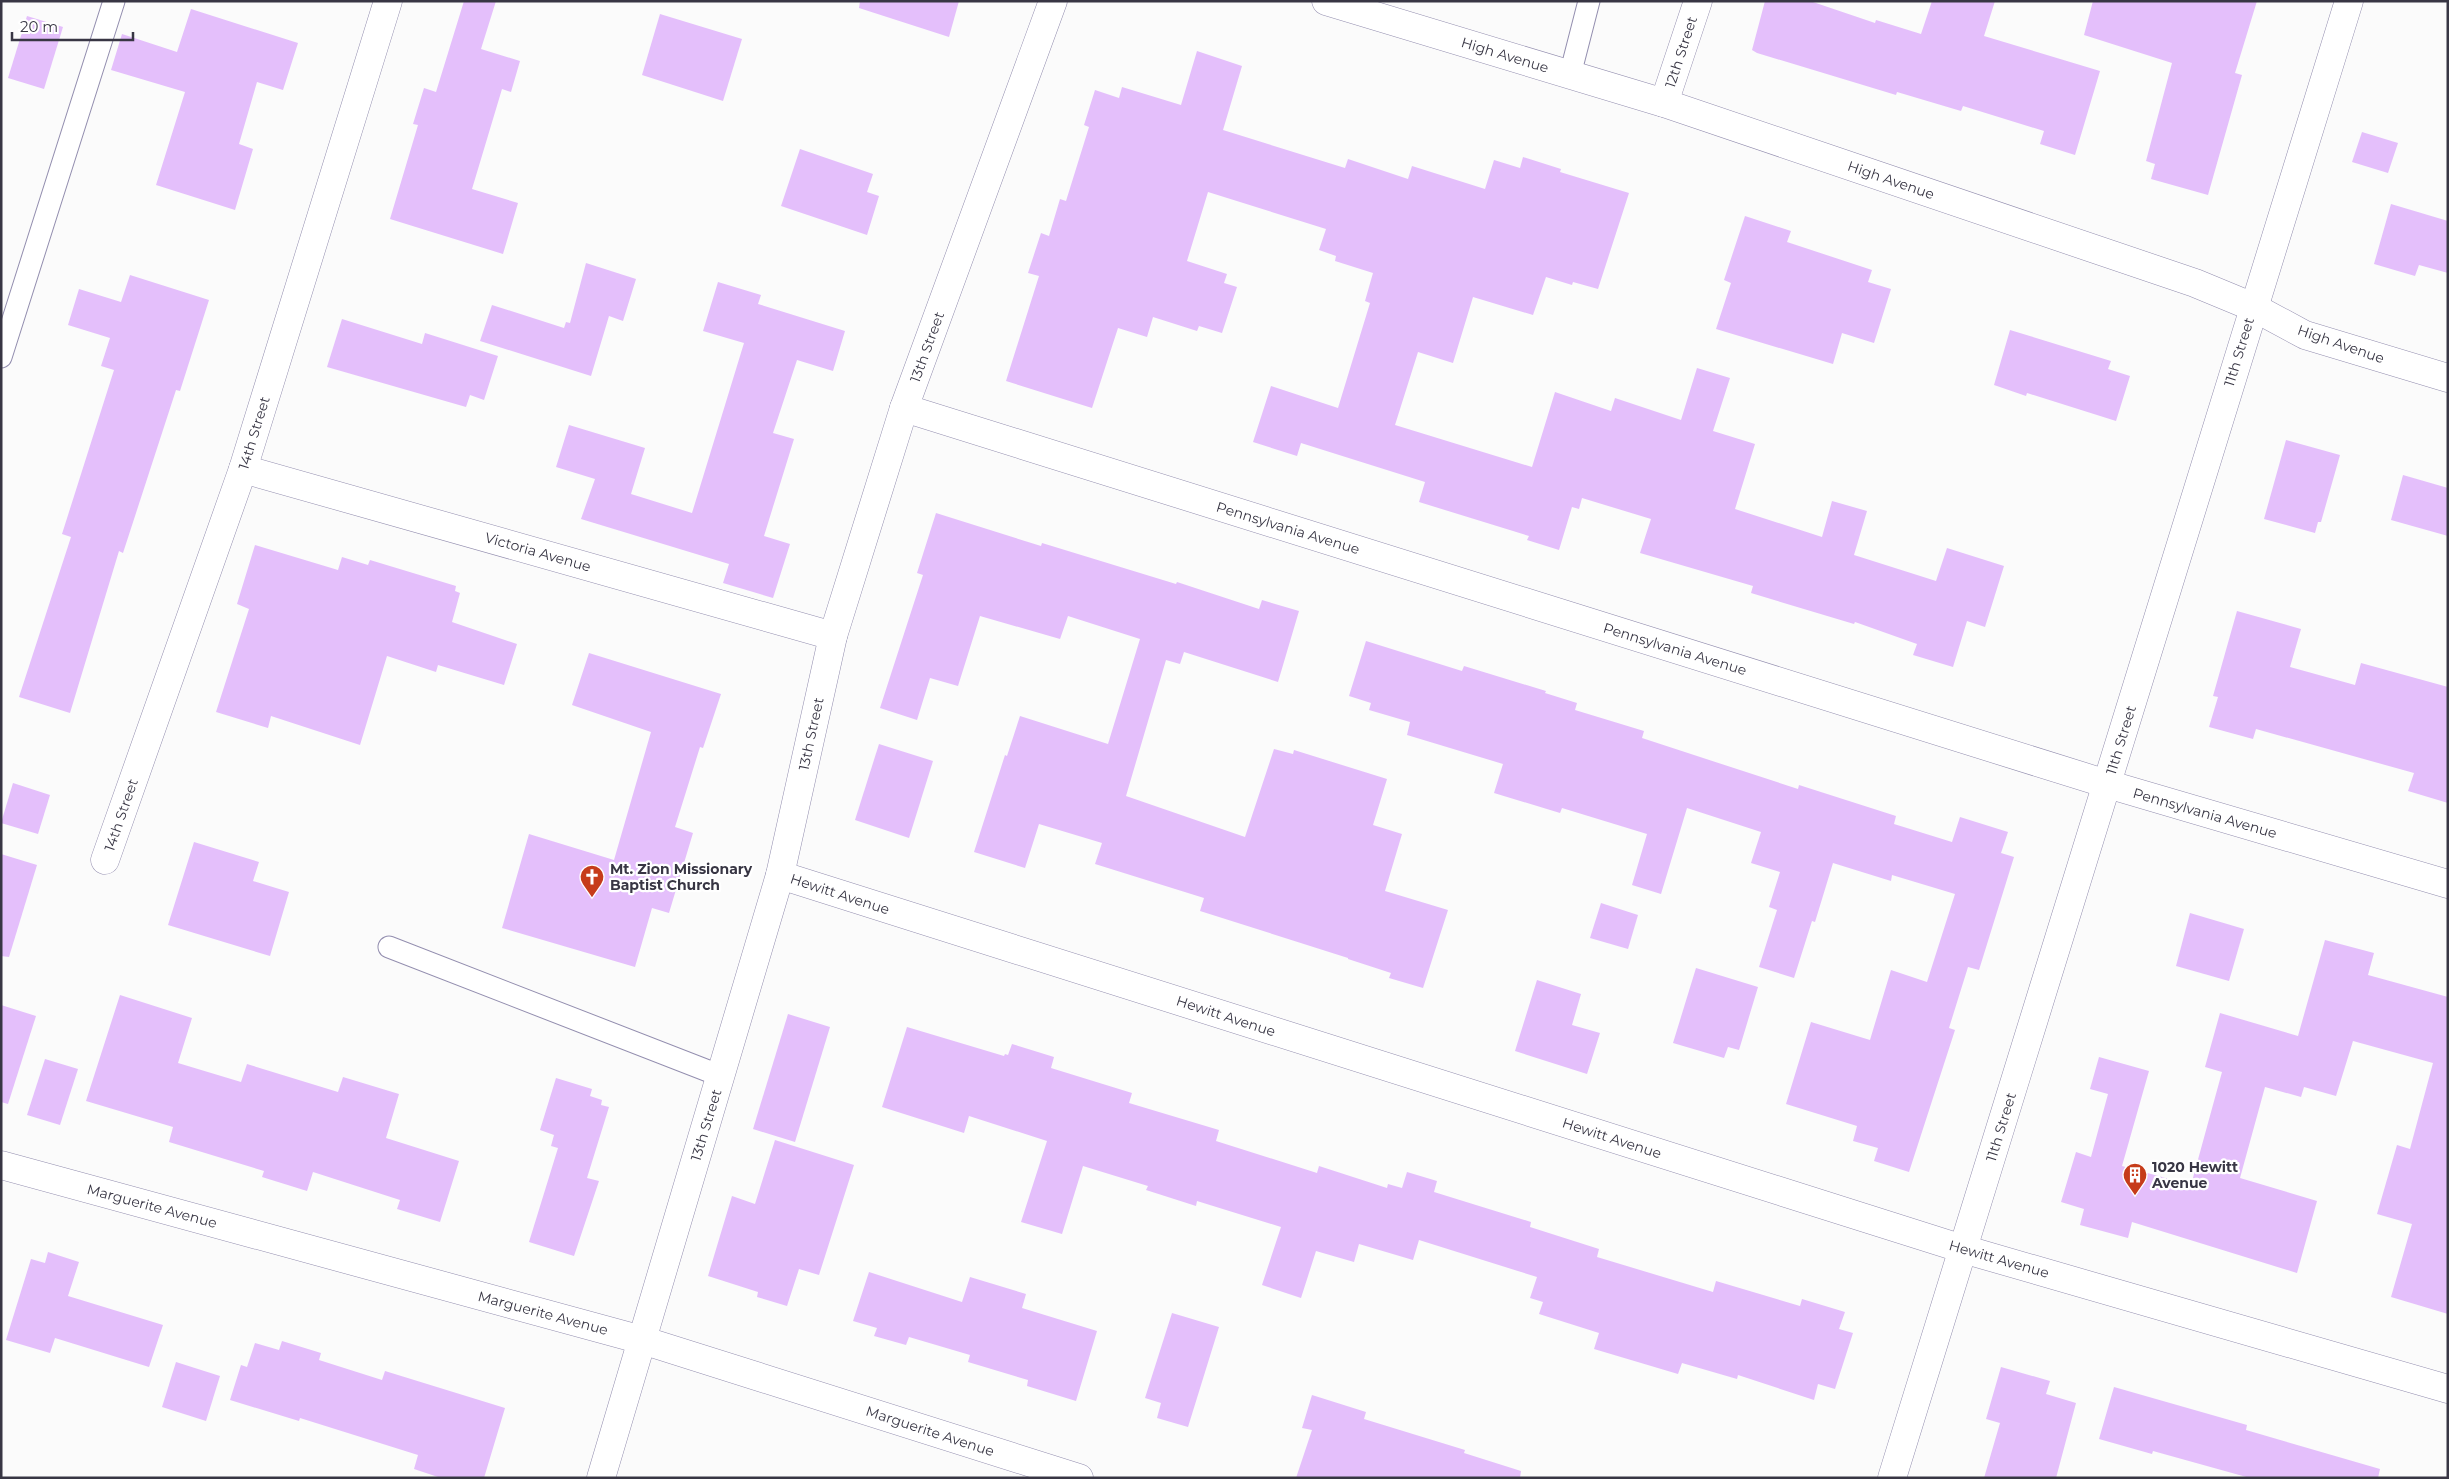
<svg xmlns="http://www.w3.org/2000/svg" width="2449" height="1479" viewBox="0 0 2449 1479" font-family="Montserrat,sans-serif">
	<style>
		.building { fill: #e4bffb }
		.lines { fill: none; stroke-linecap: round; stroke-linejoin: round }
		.lane-casing { stroke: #938eaf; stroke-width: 23 }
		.street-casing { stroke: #938eaf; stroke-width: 29 }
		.secondary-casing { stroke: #938eaf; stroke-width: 29 }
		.lane { stroke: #fff; stroke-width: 21 }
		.street { stroke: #fff; stroke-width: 28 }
		.secondary { stroke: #fff; stroke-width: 28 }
		.labels { text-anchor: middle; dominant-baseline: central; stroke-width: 4.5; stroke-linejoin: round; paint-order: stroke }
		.street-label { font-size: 14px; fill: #383644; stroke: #fff }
		.poi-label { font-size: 14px; font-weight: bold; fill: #383644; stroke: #fff; text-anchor: start }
	</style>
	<rect width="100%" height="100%" fill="#fbfbfb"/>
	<g class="building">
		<polygon points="464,1 496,1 481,49 520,61 511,92 502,89 472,189 518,203 503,254 390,219 418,125 413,124 424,88 436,92"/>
		<polygon points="860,1 959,1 949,37 859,8"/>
		<polygon points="1765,1 1810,1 1875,23 1876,20 1921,34 1932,1 1995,1 1984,36 2100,71 2075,155 2040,144 2044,131 1963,106 1961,111 1897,92 1896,95 1757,53 1752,50"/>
		<polygon points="2093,1 2257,1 2235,73 2242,75 2208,195 2151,179 2155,164 2146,161 2172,63 2084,35"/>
		<polygon points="191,9 298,43 283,90 257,82 239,144 253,149 235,210 156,185 185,92 111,70 122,34 177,52"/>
		<polygon points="660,14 742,39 723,101 642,75"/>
		<polygon points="27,16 63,27 44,89 8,78"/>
		<polygon points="1197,51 1242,66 1223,130 1345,168 1348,159 1408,179 1412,166 1485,189 1494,160 1520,168 1523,157 1561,169 1560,172 1629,193 1598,289 1573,282 1572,285 1546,277 1533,315 1473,297 1453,363 1418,352 1395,425 1532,467 1555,392 1611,411 1615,398 1681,420 1697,368 1730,378 1713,431 1755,444 1735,509 1822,537 1832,501 1867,511 1854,555 1936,581 1947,548 2004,566 1985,627 1967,621 1953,667 1913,655 1917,644 1855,622 1854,624 1751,593 1753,586 1640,553 1651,519 1582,498 1579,509 1572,507 1559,550 1527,540 1529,536 1419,502 1425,482 1301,443 1297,456 1253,442 1271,386 1338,408 1370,303 1365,301 1373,273 1335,261 1336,256 1319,250 1326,229 1208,192 1187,261 1227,274 1224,283 1237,287 1222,333 1199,326 1197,331 1153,317 1147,337 1118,328 1092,408 1006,381 1039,276 1028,273 1041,233 1049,236 1060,199 1066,201 1089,127 1084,125 1095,90 1119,98 1122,87 1181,105"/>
		<polygon points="2362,132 2398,143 2388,173 2352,162"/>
		<polygon points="800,149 873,174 867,192 879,196 867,235 781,206"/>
		<polygon points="2391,204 2448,221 2448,273 2419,265 2415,276 2374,264"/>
		<polygon points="1745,216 1791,231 1787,242 1872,270 1868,282 1891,289 1874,343 1842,333 1833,364 1716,329 1731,283 1724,280"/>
		<polygon points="586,263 636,279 623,321 609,316 591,376 480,341 492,305 564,328 566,322 570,323"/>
		<polygon points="130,275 209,300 180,391 176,390 123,553 119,551 70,713 19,697 71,537 62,534 114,370 101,366 110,338 68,325 79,289 121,302"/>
		<polygon points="718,282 761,295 758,304 845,331 833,371 797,360 773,433 794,439 764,536 790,544 773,598 723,583 729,564 581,519 595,479 556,467 569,425 645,448 631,494 692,513 744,343 703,331"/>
		<polygon points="342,319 422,344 425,333 498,356 484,400 470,395 466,407 327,367"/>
		<polygon points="2010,330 2111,361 2108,369 2130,376 2116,421 2027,393 2026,396 1994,385"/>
		<polygon points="2286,440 2340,455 2321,522 2318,522 2315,533 2264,519"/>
		<polygon points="2403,475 2448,488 2448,536 2391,520"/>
		<polygon points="936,513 1041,546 1042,543 1176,584 1177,582 1259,609 1262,600 1299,611 1278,682 1184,652 1180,664 1166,660 1126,796 1245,837 1274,749 1293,754 1294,750 1387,779 1373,825 1402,834 1385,891 1448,910 1423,988 1389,978 1391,973 1348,959 1348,958 1200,911 1204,898 1095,864 1102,843 1039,824 1025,868 974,852 1005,755 1007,756 1020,716 1108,744 1140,639 1068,616 1060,639 980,616 958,686 930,678 917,720 880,708 923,575 917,573"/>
		<polygon points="255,545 338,570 342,557 368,565 370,560 456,586 455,591 460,593 452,622 517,644 504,685 438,665 436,672 387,656 360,745 271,716 268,728 216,712 249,609 237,604"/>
		<polygon points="2237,611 2301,629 2290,667 2355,685 2361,663 2448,687 2448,803 2408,791 2414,773 2256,729 2253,739 2209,727 2218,697 2213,696"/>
		<polygon points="1366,641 1462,671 1464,666 1546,691 1545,693 1577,703 1575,710 1644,731 1642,738 1798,789 1799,785 1896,816 1894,824 1952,842 1960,817 2008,832 2001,853 2014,857 1979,970 1968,967 1949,1028 1955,1030 1909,1172 1874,1161 1878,1148 1853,1141 1857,1126 1786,1104 1811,1022 1870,1040 1891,970 1927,982 1955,894 1892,875 1891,881 1833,863 1815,922 1812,921 1794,978 1759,967 1777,910 1769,907 1780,872 1751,863 1761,832 1687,808 1661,894 1632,885 1647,834 1562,808 1560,813 1494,793 1503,764 1407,735 1410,722 1369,710 1371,703 1349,696"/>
		<polygon points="589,653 721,694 703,748 700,747 675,827 693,833 669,913 652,908 635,967 502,928 529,834 614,860 651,732 572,705"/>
		<polygon points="879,744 933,761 909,838 855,820"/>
		<polygon points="13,783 50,795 38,834 1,823"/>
		<polygon points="194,842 259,862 253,881 289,892 270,956 168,925"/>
		<polygon points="1,854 37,865 9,957 1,956"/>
		<polygon points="1601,903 1638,915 1628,949 1590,938"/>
		<polygon points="2190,913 2244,929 2229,981 2176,966"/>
		<polygon points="2325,940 2374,953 2368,975 2448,997 2448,1314 2391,1297 2412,1224 2377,1214 2397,1145 2410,1149 2433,1063 2353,1041 2336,1096 2304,1087 2301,1097 2265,1087 2240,1178 2317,1201 2297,1273 2132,1222 2128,1238 2080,1225 2084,1209 2061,1202 2076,1152 2091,1157 2108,1094 2090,1089 2099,1057 2149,1071 2122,1166 2191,1185 2222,1072 2205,1067 2220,1013 2298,1036"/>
		<polygon points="1696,968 1758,987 1739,1050 1728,1047 1724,1058 1673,1043"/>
		<polygon points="1537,980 1581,994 1572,1025 1600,1033 1587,1074 1515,1051"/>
		<polygon points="120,995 192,1018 178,1063 241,1082 247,1064 338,1092 343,1077 399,1094 386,1138 459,1161 440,1222 397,1209 400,1200 313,1172 307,1191 262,1177 264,1171 169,1142 173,1127 86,1101"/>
		<polygon points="1,1005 36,1016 8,1104 1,1102"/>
		<polygon points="788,1014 830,1027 795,1142 753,1129"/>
		<polygon points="907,1027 1004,1056 1005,1054 1008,1055 1012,1044 1054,1057 1051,1068 1132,1093 1129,1103 1219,1130 1216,1141 1317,1173 1319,1166 1387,1188 1388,1184 1402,1188 1407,1172 1437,1181 1434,1192 1531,1222 1530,1227 1599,1249 1597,1257 1713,1292 1716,1281 1800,1306 1802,1299 1845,1312 1839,1329 1853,1333 1835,1389 1818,1384 1814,1400 1738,1375 1737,1379 1682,1363 1678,1374 1594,1349 1599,1333 1539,1314 1543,1302 1530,1298 1537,1277 1419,1240 1413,1260 1359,1244 1354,1262 1316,1251 1301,1298 1262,1285 1281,1227 1197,1201 1196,1206 1146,1190 1148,1186 1083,1166 1062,1234 1021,1222 1047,1141 969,1116 964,1133 882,1107"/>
		<polygon points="45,1059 78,1069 60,1125 27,1115"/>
		<polygon points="556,1078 592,1089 590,1096 602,1100 601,1105 609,1107 587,1178 599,1181 574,1256 529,1242 558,1148 551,1146 554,1135 540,1130"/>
		<polygon points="775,1140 854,1165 819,1275 799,1269 787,1306 757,1297 758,1292 708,1276 732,1196 755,1204"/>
		<polygon points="48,1252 79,1262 68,1296 163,1325 149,1367 55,1338 50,1353 6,1340 31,1259 45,1263"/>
		<polygon points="869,1272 962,1302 970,1277 1026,1294 1022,1308 1097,1331 1076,1401 1027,1386 1028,1380 968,1362 970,1355 909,1337 906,1345 874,1336 877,1328 853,1321"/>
		<polygon points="1172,1313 1219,1327 1188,1427 1157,1418 1161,1403 1145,1398"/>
		<polygon points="282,1341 321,1353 319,1360 382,1380 385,1371 505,1408 484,1478 441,1478 414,1469 418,1455 300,1418 299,1421 230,1400 241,1365 247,1367 255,1343 279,1350"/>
		<polygon points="176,1362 220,1376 206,1421 162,1407"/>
		<polygon points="2001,1367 2050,1381 2046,1394 2076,1403 2056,1478 1984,1478 2000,1423 1986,1419"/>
		<polygon points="2114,1387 2247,1425 2246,1430 2380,1469 2378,1478 2250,1478 2153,1451 2152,1454 2099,1439"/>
		<polygon points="1312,1395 1366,1412 1364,1419 1465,1450 1464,1453 1521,1471 1520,1478 1296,1478 1312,1430 1302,1428"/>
	</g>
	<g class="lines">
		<defs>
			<g id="lane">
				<polyline points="1570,75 1589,1"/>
				<polyline points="1,357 114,1"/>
				<polyline points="389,947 721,1076"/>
			</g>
			<g id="street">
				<polyline points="1664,103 1698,1"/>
				<polyline points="2253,307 2305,335 2448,378"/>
				<polyline points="904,408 2107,784 2448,884"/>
				<polyline points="243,469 833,636"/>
				<polyline points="105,860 243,469 388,1"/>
				<polyline points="780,875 1963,1249 2448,1389"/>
				<polyline points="1,1165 642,1340 1079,1478"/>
				<polyline points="601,1478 780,875 833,636 904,408 1053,1"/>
			</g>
			<g id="secondary">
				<polyline points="1326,1 1664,103 2195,283 2253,307"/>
				<polyline points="1892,1478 2349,1"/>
			</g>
		</defs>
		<use href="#lane" class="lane-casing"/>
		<use href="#street" class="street-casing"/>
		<use href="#secondary" class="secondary-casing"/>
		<use href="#lane" class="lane"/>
		<use href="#street" class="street"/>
		<use href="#secondary" class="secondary"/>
	</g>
	<defs>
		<symbol id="church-pin" viewBox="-11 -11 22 30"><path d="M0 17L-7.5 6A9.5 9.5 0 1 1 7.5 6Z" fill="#c63c1a" stroke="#fff"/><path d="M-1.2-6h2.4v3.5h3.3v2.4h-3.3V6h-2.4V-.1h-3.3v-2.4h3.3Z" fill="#fff"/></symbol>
		<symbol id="building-pin" viewBox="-11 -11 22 30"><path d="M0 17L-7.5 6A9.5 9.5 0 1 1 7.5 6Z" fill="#c63c1a" stroke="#fff"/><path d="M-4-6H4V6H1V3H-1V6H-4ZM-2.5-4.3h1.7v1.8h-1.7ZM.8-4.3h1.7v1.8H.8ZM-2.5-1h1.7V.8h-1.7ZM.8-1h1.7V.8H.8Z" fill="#fff"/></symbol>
	</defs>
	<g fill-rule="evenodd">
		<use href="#church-pin" x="578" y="863" width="28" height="38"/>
		<use href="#building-pin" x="2121" y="1161" width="28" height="38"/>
	</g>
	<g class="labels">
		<g class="street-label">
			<text transform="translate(1681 52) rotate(-72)">12th Street</text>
			<text transform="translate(1505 55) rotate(17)">High Avenue</text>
			<text transform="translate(1891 180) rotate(19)">High Avenue</text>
			<text transform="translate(2341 344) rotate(19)">High Avenue</text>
			<text transform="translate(927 347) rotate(-70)">13th Street</text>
			<text transform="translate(2239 352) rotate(-73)">11th Street</text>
			<text transform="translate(254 433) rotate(-73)">14th Street</text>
			<text transform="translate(1288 528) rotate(17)">Pennsylvania Avenue</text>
			<text transform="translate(538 552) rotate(16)">Victoria Avenue</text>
			<text transform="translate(1675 649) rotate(17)">Pennsylvania Avenue</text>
			<text transform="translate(811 734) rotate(-78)">13th Street</text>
			<text transform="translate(2121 740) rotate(-73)">11th Street</text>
			<text transform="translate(2205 813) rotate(16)">Pennsylvania Avenue</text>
			<text transform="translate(121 815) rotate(-71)">14th Street</text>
			<text transform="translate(840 894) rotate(18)">Hewitt Avenue</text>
			<text transform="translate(1226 1016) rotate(18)">Hewitt Avenue</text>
			<text transform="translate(706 1125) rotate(-73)">13th Street</text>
			<text transform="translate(2001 1127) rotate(-73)">11th Street</text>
			<text transform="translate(1612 1138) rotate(18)">Hewitt Avenue</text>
			<text transform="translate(152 1206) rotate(15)">Marguerite Avenue</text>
			<text transform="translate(1999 1259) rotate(16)">Hewitt Avenue</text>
			<text transform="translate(543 1313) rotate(15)">Marguerite Avenue</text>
			<text transform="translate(930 1431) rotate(18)">Marguerite Avenue</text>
		</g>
		<g class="poi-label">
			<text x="610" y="869">Mt. Zion Missionary<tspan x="610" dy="16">Baptist Church</tspan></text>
			<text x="2152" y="1167">1020 Hewitt<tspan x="2152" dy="16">Avenue</tspan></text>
		</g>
	</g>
	<rect width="2449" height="1479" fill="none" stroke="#383644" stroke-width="5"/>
	<path d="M12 32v8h121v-8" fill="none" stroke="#383644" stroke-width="2.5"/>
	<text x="20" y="32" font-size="15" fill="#383644" stroke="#ffffff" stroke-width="4" paint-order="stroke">20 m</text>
</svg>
